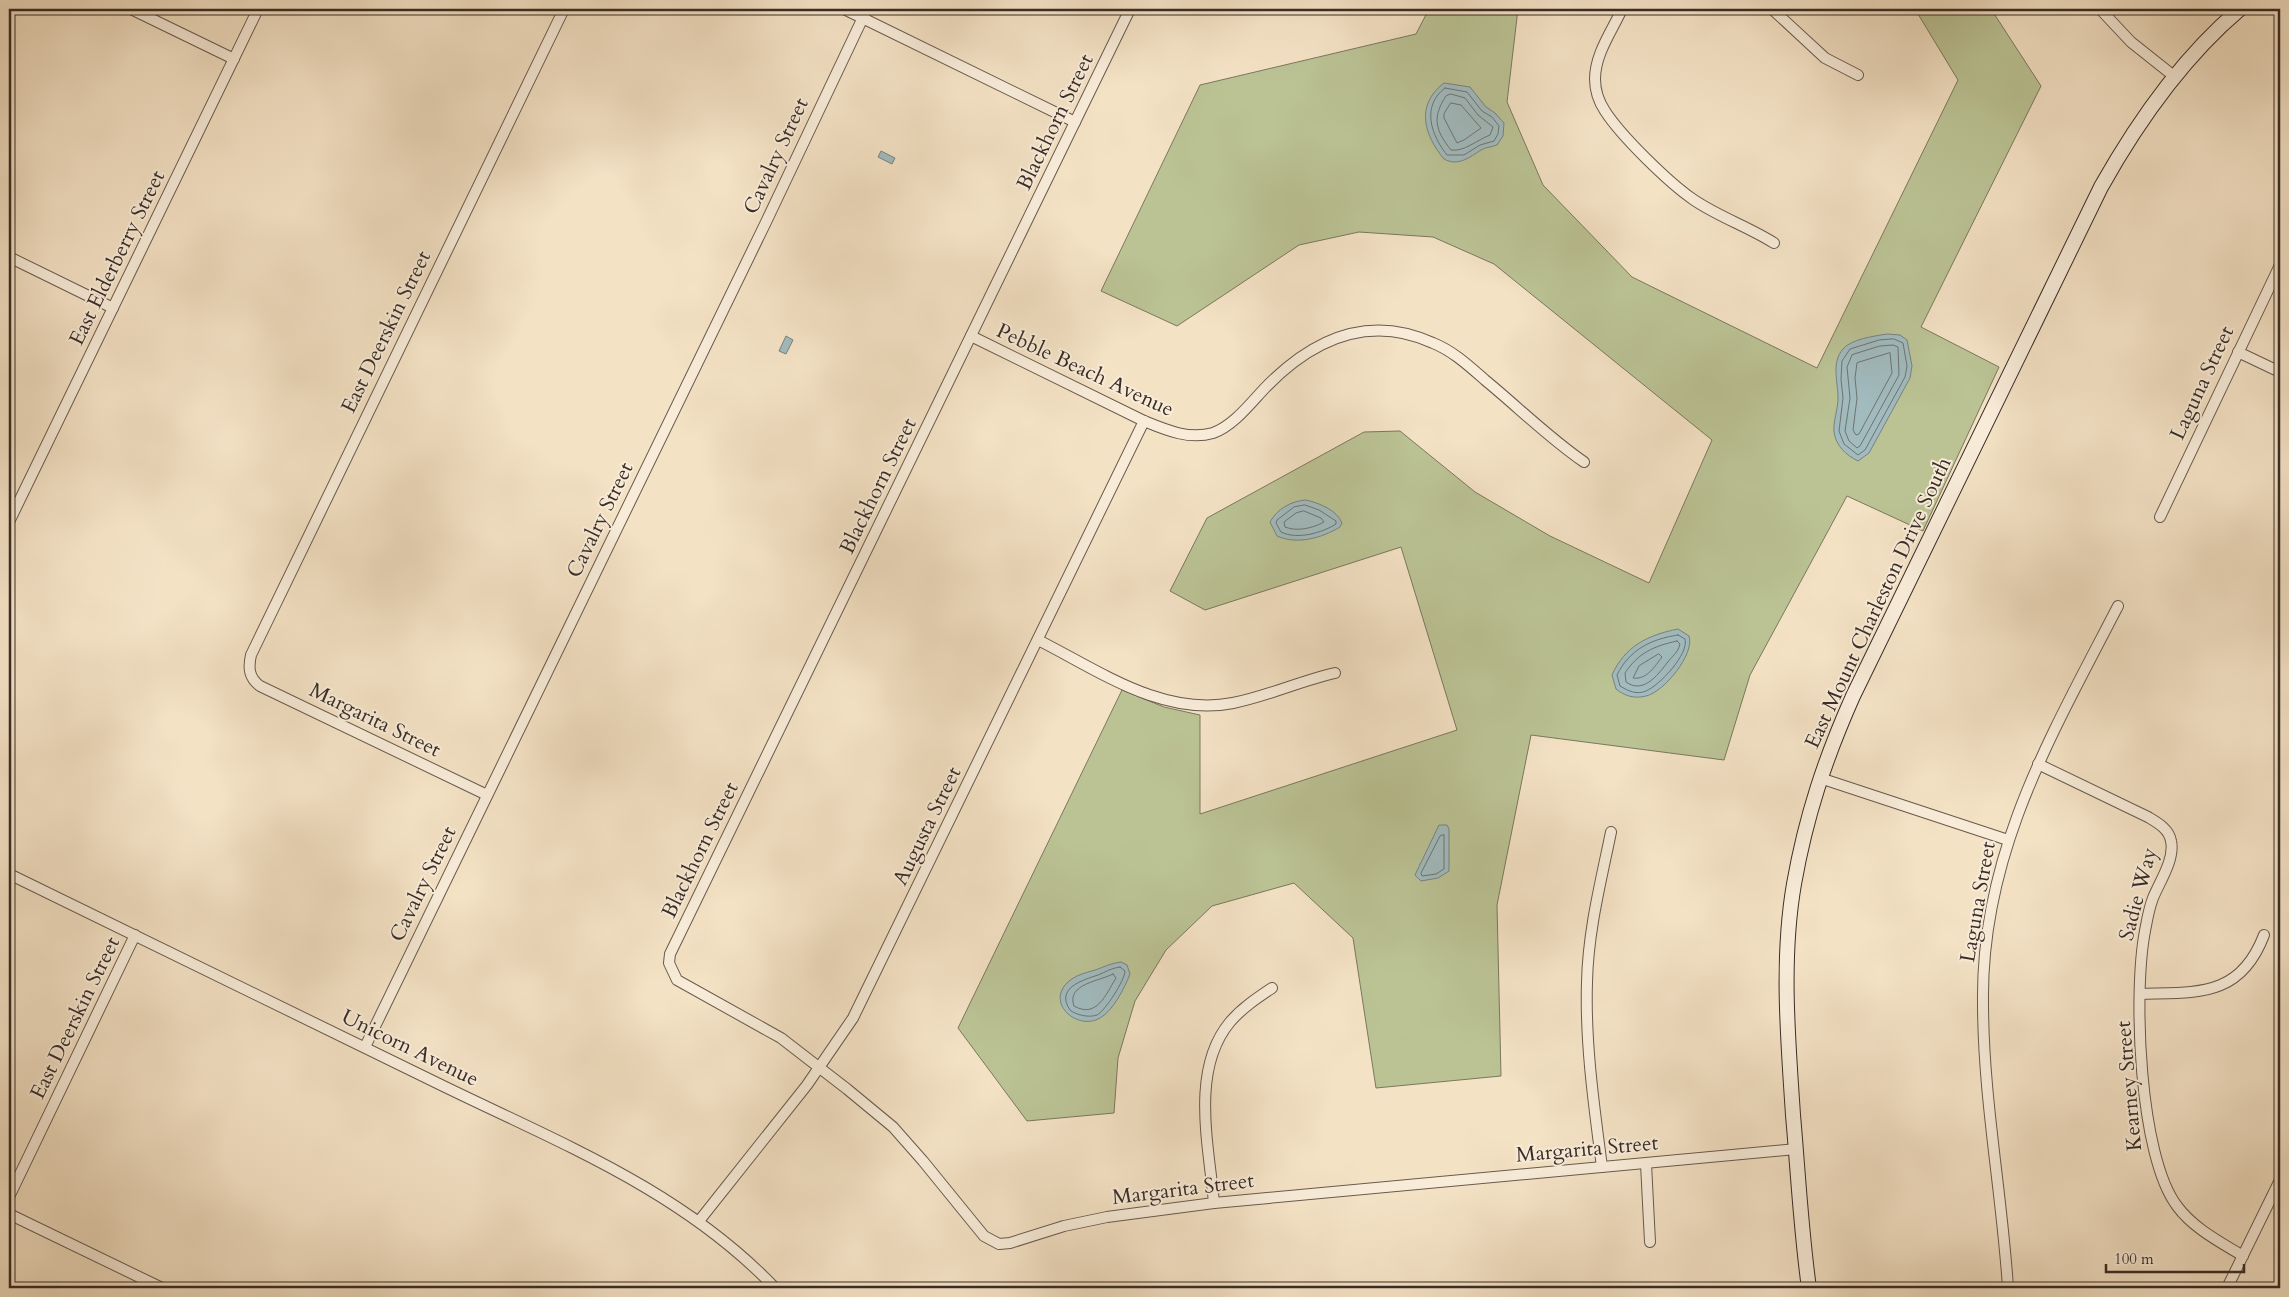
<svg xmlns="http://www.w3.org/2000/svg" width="2289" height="1297" viewBox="0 0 2289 1297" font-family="Cardo,serif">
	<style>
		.green { fill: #bbc395; stroke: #7a785e }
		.water { fill: #a1bbbf; stroke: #778282 }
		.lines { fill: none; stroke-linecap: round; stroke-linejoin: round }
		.shore { stroke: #6d7472; stroke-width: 1 }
		.street-casing { stroke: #685a4e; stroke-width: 12 }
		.secondary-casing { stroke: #392c26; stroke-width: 16 }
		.street { stroke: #f8ecd9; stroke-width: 10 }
		.secondary { stroke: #f8ecd9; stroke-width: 14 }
		.labels { text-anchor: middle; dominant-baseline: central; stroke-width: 4; stroke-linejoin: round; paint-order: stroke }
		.street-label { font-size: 21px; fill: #392c26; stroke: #f8ecd9 }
	</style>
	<rect width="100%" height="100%" fill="#f4e2c5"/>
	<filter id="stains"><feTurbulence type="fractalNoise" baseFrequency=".004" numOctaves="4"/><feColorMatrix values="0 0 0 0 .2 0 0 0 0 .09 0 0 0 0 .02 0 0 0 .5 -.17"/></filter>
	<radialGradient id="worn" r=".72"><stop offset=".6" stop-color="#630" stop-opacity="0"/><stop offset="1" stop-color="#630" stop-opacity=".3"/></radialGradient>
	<polygon class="green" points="1429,9 1518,9 1507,102 1543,185 1632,277 1817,368 1958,80 1918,14 1913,9 1991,9 2041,86 1921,327 1999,367 1923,531 1847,496 1750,675 1724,760 1531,735 1497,905 1501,1076 1376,1088 1353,938 1294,883 1212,906 1166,950 1135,1001 1118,1058 1114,1113 1027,1121 958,1028 1122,690 1164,707 1200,715 1200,814 1457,730 1401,547 1205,610 1170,591 1207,518 1364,432 1400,431 1475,492 1550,536 1649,583 1712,440 1494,264 1433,237 1359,232 1299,245 1177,326 1101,291 1200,85 1416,34"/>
	<g class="water">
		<path d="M1444,83L1470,87L1486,107L1495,113L1504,123L1503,136L1497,145C1492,147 1486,147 1481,150C1470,157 1458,167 1444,159C1424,135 1415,105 1444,83Z"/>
		<polygon points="881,151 895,158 892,164 878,157"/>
		<path d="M1887,334L1900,335L1907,340L1912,366L1910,378L1869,453L1858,461C1846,455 1836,446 1834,432C1833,422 1838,409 1838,398C1838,381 1831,363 1843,349C1851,339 1875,336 1887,334Z"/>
		<polygon points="786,336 793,340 786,354 779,351"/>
		<path d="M1306,500C1319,503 1337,510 1342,523L1340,527C1322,538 1297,545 1277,536L1270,522C1277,509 1291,501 1306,500Z"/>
		<path d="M1678,629L1689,636C1695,654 1664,692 1646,696C1634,699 1625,696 1616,689L1612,675C1625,646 1648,635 1678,629Z"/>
		<polygon points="1439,825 1447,825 1449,829 1449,871 1438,878 1421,881 1415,875"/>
		<path d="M1121,962L1127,965L1130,974C1125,987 1113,1011 1100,1018C1078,1031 1046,1004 1067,983C1075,975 1085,973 1095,970C1104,967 1111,963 1121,962Z"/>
	</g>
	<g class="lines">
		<g class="shore">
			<path d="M1445,88L1467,92L1482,111L1492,117L1499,126L1498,134L1494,141L1480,145L1464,155H1447C1431,135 1421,106 1445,88Z"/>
			<path d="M1451,94L1465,98L1478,115L1493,127L1490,135C1477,140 1464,152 1451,150C1435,130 1432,117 1446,96Z"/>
			<polygon points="1451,103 1461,105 1481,128 1464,140 1457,143 1444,118 1444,114"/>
			<polygon points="1894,339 1903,343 1907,366 1905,377 1865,450 1858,455 1844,444 1839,431 1843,398 1841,379 1842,361 1850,349 1879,340"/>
			<polygon points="1880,346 1893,345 1898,347 1899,375 1860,446 1857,448 1849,441 1845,431 1850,398 1847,367 1852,355"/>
			<polygon points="1890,353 1892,373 1859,434 1856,435 1853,430 1857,398 1855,378 1857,363"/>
			<path d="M1305,505L1319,510L1336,521V524C1322,533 1297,540 1281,532L1276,523L1277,520L1294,507Z"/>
			<path d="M1304,511L1321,518L1324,522C1313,528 1297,532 1285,527L1284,522L1296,513Z"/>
			<path d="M1678,635L1685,639C1689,654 1660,685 1646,691C1637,695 1628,691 1620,686L1617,675C1629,650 1651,639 1678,635Z"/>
			<path d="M1677,641L1680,644C1678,653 1672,656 1667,663C1657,676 1643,694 1626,682L1625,673C1638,653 1654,646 1677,641Z"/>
			<path d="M1659,654L1662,657C1655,666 1647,680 1633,678L1639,666Z"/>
			<polygon points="1444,835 1444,869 1436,874 1422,876 1421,873 1440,836"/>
			<path d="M1120,967L1125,971C1125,980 1105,1011 1097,1015C1089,1018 1076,1015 1070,1010C1055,988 1083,980 1098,975C1106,972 1111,968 1120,967Z"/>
			<path d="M1113,974L1116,978C1106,994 1097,1019 1074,1006C1066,984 1100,981 1113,974Z"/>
		</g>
		<defs>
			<g id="street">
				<polyline points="131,9 234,59"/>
				<polyline points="844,9 1075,122"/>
				<polyline points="1130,9 670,954 669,963 677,980 781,1038 847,1089 893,1127 923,1161 984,1236 999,1244 1010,1243 1064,1226 1107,1217 1214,1203 1796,1149"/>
				<path d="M1622,9C1612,31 1595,54 1595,79C1595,90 1599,102 1605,111C1621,136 1669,183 1694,200C1719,217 1749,227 1774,243"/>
				<polyline points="1772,9 1825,58 1858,75"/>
				<polyline points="2100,9 2131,42 2175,77"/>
				<polyline points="9,257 113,308"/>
				<path d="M971,336L1144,421C1166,430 1189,440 1213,433C1233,426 1250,404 1264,389C1311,340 1367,313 1433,343C1453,351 1469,366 1485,380C1518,407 1549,438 1584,462"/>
				<polyline points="2238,352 2280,372"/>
				<polyline points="2160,517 2280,265"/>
				<polyline points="9,522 258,9"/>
				<path d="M1038,640C1098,670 1162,717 1233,703C1268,696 1300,681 1335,673"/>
				<path d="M2038,764L2148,817C2158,823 2169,829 2171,841C2175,859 2160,881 2153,898C2149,908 2147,920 2145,931C2133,993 2139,1156 2177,1206C2193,1228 2220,1242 2243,1256"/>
				<polyline points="1820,778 2008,840"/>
				<path d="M487,795L260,686C249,678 248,668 251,655L564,9"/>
				<path d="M9,874C151,943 293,1012 435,1082C555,1141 681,1189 775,1288"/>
				<path d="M2140,994C2197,992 2240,998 2264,935"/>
				<polyline points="365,1047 767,220 867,9"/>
				<polyline points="1646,1164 1650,1242"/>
				<path d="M1602,1167C1594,1106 1585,1043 1587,982C1588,931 1601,881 1611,832"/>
				<polyline points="9,1197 135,935"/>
				<path d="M1214,1203C1209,1146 1190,1070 1230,1022C1242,1008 1257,998 1272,988"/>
				<polyline points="9,1214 162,1288"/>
				<polyline points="699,1221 807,1085 853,1018 1144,421"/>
				<path d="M2008,1288C2002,1193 1983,1098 1983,1002C1981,853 2052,734 2118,606"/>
				<polyline points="2227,1288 2280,1180"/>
			</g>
			<path id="secondary" d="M1809,1288C1801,1231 1798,1172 1793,1115C1788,1039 1781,959 1794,884C1806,816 1825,759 1853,696L2101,187C2138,121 2182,58 2240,9"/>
		</defs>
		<use href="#street" class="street-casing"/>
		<use href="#secondary" class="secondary-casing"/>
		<use href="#street" class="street"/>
		<use href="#secondary" class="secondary"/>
	</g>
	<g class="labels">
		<g class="street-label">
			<text transform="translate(1055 122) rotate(-64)">Blackhorn Street</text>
			<text transform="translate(776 156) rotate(-65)">Cavalry Street</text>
			<text transform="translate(117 258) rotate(-64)">East Elderberry Street</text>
			<text transform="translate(386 332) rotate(-64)">East Deerskin Street</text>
			<text transform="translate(1085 370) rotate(25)">Pebble Beach Avenue</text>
			<text transform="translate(2202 383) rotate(-65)">Laguna Street</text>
			<text transform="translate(878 486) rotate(-64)">Blackhorn Street</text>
			<text transform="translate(600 520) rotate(-64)">Cavalry Street</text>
			<text transform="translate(1878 603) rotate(-65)">East Mount Charleston Drive South</text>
			<text transform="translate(375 720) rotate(26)">Margarita Street</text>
			<text transform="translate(927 826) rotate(-64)">Augusta Street</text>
			<text transform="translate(700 850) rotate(-64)">Blackhorn Street</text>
			<text transform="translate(423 884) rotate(-64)">Cavalry Street</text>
			<text transform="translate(2138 894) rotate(-75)">Sadie Way</text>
			<text transform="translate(1978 902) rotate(-80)">Laguna Street</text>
			<text transform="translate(75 1018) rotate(-64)">East Deerskin Street</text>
			<text transform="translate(410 1048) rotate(26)">Unicorn Avenue</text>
			<text transform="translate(2129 1086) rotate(-95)">Kearney Street</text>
			<text transform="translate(1587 1149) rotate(-5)">Margarita Street</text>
			<text transform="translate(1183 1189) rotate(-7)">Margarita Street</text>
		</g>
	</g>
	<rect width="2289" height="1297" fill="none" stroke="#f4e2c5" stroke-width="30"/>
	<rect x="10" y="10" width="2269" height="1277" fill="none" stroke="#392c26" stroke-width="2.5"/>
	<rect x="15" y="15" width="2259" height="1267" fill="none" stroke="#392c26"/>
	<path d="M2106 1264v8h138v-8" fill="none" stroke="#392c26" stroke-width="2.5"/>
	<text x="2114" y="1264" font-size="15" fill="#392c26" stroke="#f8ecd9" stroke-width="4" paint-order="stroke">100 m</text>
	<rect width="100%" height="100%" filter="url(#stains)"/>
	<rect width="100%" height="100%" fill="url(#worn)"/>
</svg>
